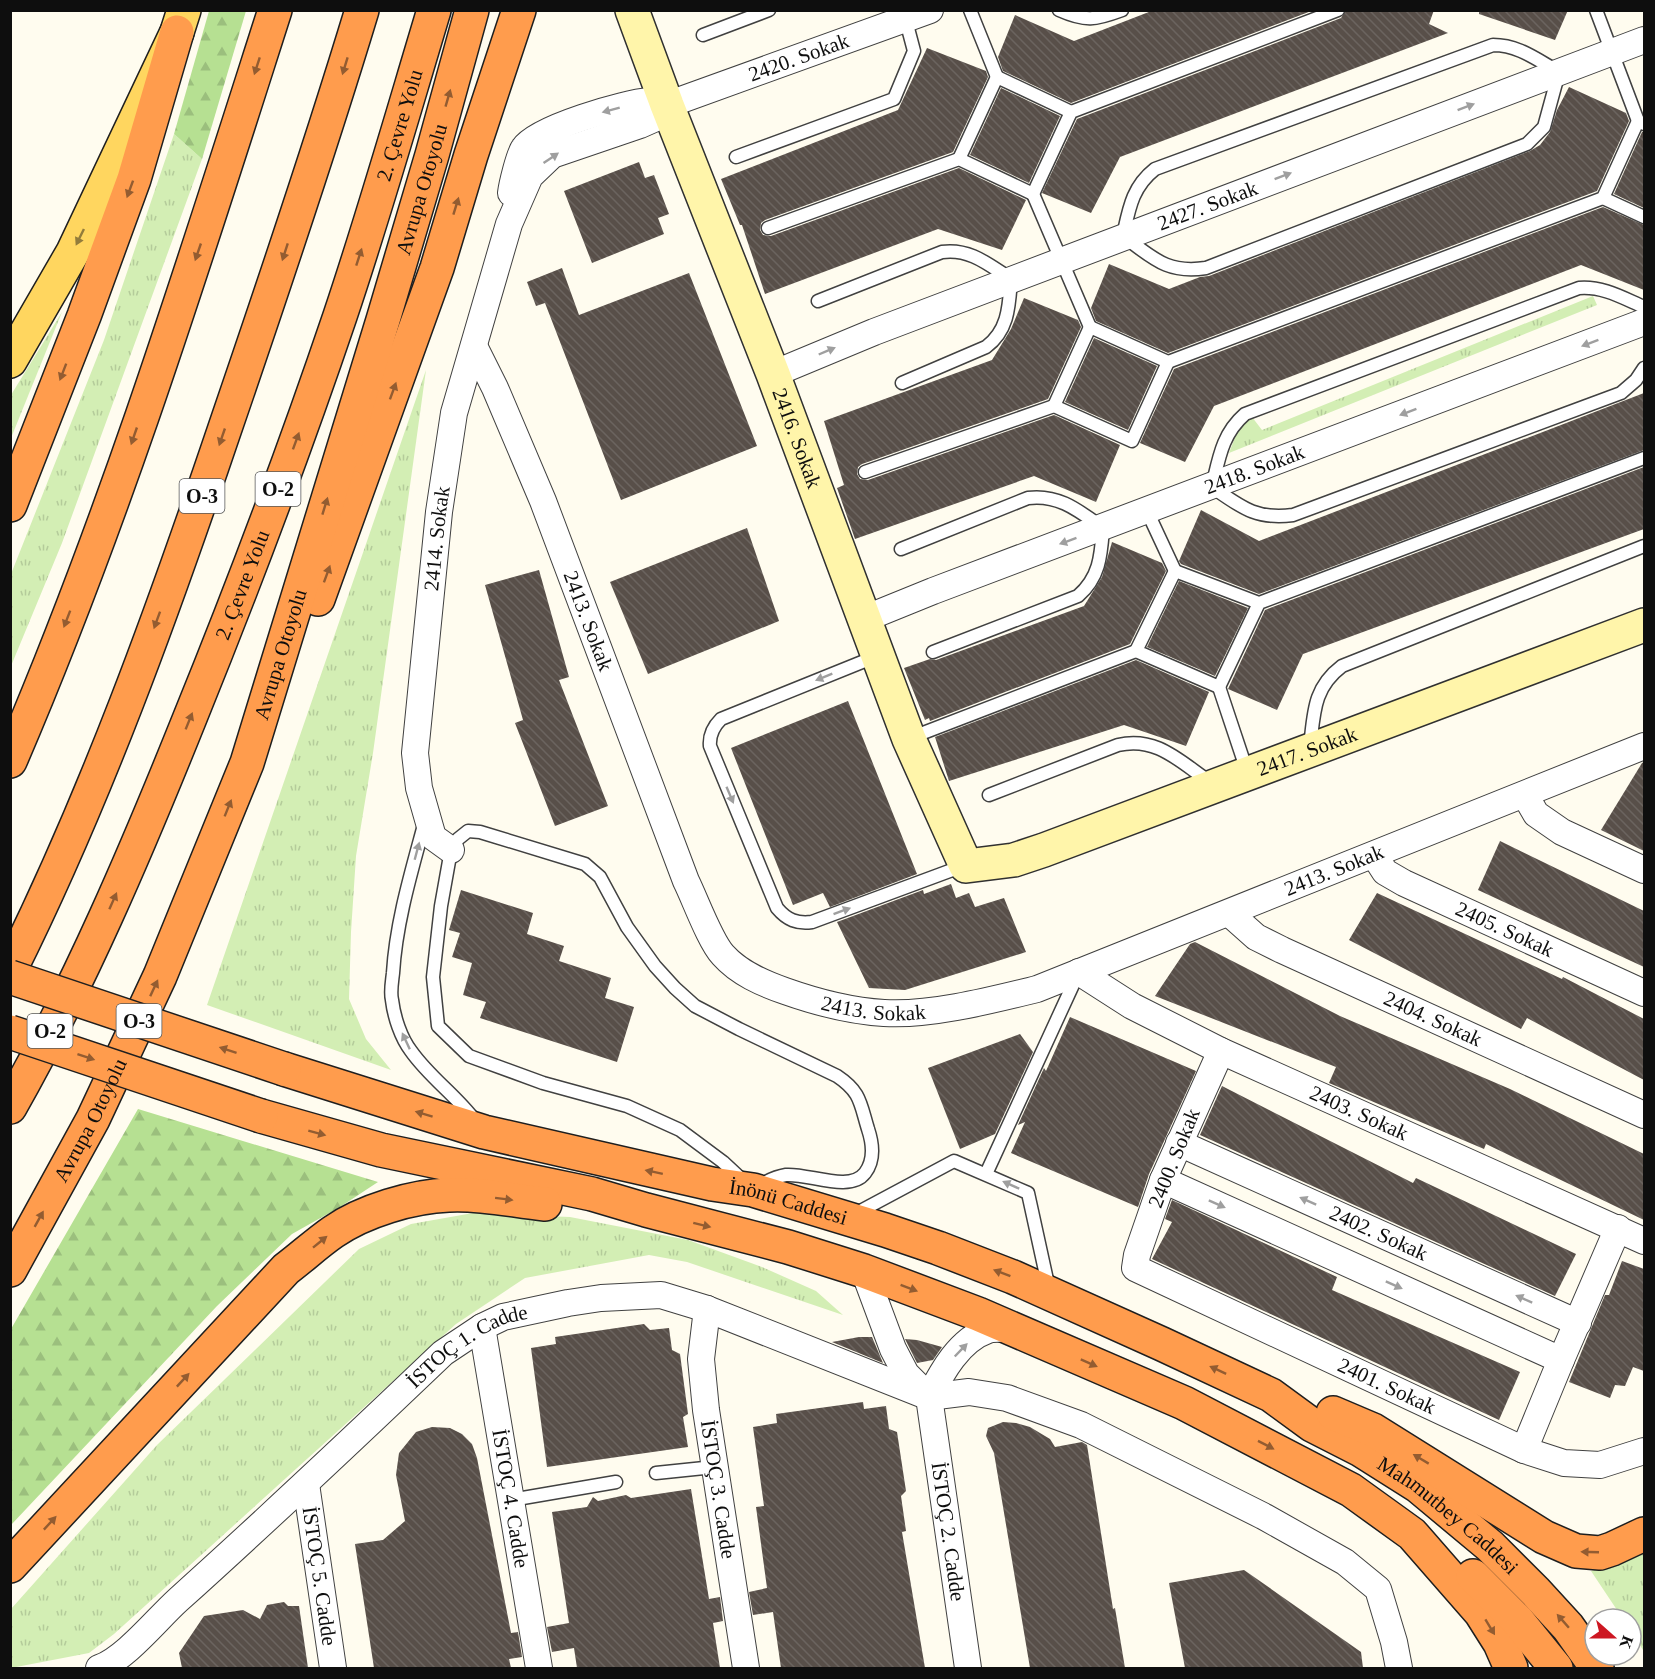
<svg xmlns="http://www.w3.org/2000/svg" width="1655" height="1679" viewBox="0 0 1655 1679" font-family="'Times New Roman',serif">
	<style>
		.grass { fill: url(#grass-tufts) }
		.forest { fill: url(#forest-firs) }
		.building { fill: url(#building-back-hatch) }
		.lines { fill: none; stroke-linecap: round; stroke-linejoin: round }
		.lane-casing { stroke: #414141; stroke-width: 15 }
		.street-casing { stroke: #414141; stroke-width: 28 }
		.secondary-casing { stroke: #303030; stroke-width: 36 }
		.primary-casing { stroke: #1f1f1f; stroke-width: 36 }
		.highway-casing { stroke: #1f1f1f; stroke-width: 36 }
		.lane { stroke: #fff; stroke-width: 12 }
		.street { stroke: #fff; stroke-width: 26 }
		.secondary { stroke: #fff5aa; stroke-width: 33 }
		.primary { stroke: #ffd65f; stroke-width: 33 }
		.highway { stroke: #ff9c4d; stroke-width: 33 }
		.highway-bridge-casing { stroke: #1f1f1f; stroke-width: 36; stroke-linecap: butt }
		.highway-bridge { stroke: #ff9c4d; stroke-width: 33 }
		.oneway { fill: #935c31 }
		.oneway2 { fill: #9f9f9f }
		.oneway3 { fill: #937c3b }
		.labels { text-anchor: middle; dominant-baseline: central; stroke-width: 6; stroke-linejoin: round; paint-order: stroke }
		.shield { fill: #fff; stroke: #565656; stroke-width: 1.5 }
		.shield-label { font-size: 20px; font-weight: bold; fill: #0e0e0e }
		.street-label { font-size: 21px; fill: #0e0e0e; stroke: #fff }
	</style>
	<defs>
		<pattern id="grass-tufts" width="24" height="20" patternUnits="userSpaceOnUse" patternTransform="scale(1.5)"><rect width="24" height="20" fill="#d3eeb4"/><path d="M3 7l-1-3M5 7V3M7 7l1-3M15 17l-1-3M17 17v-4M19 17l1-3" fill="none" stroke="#b4cb9a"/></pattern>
		<pattern id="forest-firs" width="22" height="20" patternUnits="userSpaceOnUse" patternTransform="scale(1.5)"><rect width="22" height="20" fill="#b6e092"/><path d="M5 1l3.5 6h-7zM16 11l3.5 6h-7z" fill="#9bbf7d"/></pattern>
		<pattern id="building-back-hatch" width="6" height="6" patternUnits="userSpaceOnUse" patternTransform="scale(1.5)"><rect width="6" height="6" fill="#584f49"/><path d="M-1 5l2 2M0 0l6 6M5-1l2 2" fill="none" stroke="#6b645f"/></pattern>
	</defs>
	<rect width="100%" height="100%" fill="#fffcef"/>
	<g class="grass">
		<polygon points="174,134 202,159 62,543 11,666 11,574 104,340"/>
		<polygon points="1593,296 1597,305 1229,453 1239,427 1252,417 1262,430"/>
		<polygon points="62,312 11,438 11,395"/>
		<polygon points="426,370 373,753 356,856 351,932 349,999 366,1039 391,1070 207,1005"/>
		<polygon points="473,1213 570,1217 688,1240 762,1267 816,1291 843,1315 687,1262 649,1255 525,1278 456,1324 114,1634 89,1653 11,1668 11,1609 157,1445 359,1249 411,1224"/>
		<polygon points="1644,1553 1644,1645 1643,1650 1631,1631 1631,1619 1623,1619 1591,1571"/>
	</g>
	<g class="forest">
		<polygon points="209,11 246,11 202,159 174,134"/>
		<polygon points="138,1109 378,1182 340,1207 292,1234 217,1306 11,1525 11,1329"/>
	</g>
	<g class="building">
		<polygon points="1154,10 1314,10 1071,103 1003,71 998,57 1015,15 1074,41"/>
		<polygon points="1346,10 1434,10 1429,24 1448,33 1120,157 1091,213 1042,193 1077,119 1341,18"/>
		<polygon points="1479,10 1568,10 1555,40 1479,14"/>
		<polygon points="927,48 986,71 988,77 953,152 765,220 761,223 760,230 763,235 771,236 959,168 1026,200 1002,250 938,229 765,294 742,225 740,225 721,179 898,110"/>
		<polygon points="1569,87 1626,113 1629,121 1597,191 1168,353 1096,321 1091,308 1109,264 1169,289 1200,277 1209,276 1530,151 1540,145 1550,132 1557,110"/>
		<polygon points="1001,88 1060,116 1029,183 970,155"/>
		<polygon points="1642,132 1644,132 1644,208 1614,194"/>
		<polygon points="639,162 645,178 654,175 669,214 658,218 664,234 592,263 564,191"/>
		<polygon points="1603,207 1644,225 1644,290 1581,265 1214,406 1185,462 1140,443 1174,369"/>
		<polygon points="562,268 579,315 689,273 757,446 621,500 545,303 536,306 527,282"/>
		<polygon points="1024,298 1078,320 1081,327 1048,399 862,464 858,467 857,474 860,479 868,480 1054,415 1120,445 1096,502 1034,476 855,539 837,488 844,485 824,421 992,360 1011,329"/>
		<polygon points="1094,338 1157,366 1128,430 1065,402"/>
		<polygon points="1644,393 1644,450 1259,594 1181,564 1179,561 1201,510 1259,541"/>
		<polygon points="1644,467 1644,529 1303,654 1277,710 1228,689 1265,610"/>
		<polygon points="747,528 779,621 648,674 610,582"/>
		<polygon points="1112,542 1162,563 1166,571 1130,644 930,721 929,718 925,720 904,668 930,659 936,660 1084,606 1102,577"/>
		<polygon points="539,570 569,677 559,680 608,806 555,826 515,723 523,720 485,585"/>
		<polygon points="1179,581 1248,608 1215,676 1147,647"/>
		<polygon points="1136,660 1209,692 1186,746 1124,725 949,781 935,737"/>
		<polygon points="848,701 917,874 830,907 823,893 793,905 731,748"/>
		<polygon points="1644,762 1644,851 1601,830 1642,763"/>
		<polygon points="1500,841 1644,911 1644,967 1478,890"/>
		<polygon points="951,884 956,898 969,893 975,907 1004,898 1026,952 905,990 869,988 837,922 923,890 924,894"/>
		<polygon points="461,890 533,913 527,934 564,946 559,961 611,978 605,998 634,1007 617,1062 480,1018 486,1002 463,995 472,963 452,957 460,933 449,930"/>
		<polygon points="1377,893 1562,979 1563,977 1644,1019 1644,1080 1527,1018 1521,1029 1349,940"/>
		<polygon points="1195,942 1340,1016 1510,1089 1644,1154 1644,1220 1486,1144 1484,1149 1329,1083 1336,1067 1155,996 1190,944"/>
		<polygon points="1070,1017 1196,1071 1149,1174 1138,1207 1011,1153 1025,1122 1018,1125 1044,1068 1046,1071"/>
		<polygon points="1020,1034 1033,1052 995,1134 960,1149 928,1068"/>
		<polygon points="1222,1086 1413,1183 1416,1178 1576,1254 1555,1296 1200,1135"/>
		<polygon points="1172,1200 1337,1277 1332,1290 1520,1372 1499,1420 1152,1259 1172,1222 1165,1219"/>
		<polygon points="1622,1261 1644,1269 1644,1371 1633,1367 1625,1386 1615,1385 1610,1398 1569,1382 1605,1295 1609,1295"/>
		<polygon points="644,1324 650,1330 669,1328 672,1350 680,1354 688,1414 683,1417 688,1447 547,1467 531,1348 556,1344 555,1337"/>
		<polygon points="859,1337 872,1337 883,1363 832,1342"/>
		<polygon points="905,1339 917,1340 942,1347 933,1360 917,1363"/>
		<polygon points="863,1402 864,1409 886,1406 889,1429 897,1432 906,1491 901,1496 906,1531 902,1532 925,1668 781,1668 773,1612 753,1615 749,1592 767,1588 756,1507 764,1506 753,1427 777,1423 776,1414"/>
		<polygon points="1003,1422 1016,1423 1030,1427 1050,1439 1055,1447 1082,1442 1087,1445 1113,1609 1115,1608 1125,1668 1030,1668 994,1453 986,1436 988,1428"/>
		<polygon points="432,1427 450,1428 462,1434 472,1444 477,1458 511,1633 518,1632 522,1657 509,1659 511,1668 374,1668 355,1544 383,1540 405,1521 396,1475 399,1453 416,1432"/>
		<polygon points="691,1489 709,1599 720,1597 723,1621 713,1623 720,1668 577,1668 574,1648 552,1652 547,1627 569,1623 552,1512 587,1507 593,1497 598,1501 626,1495 631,1498"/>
		<polygon points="1244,1570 1361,1652 1363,1668 1185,1668 1169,1583"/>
		<polygon points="284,1602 288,1606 299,1606 308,1668 182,1668 179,1653 204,1616 243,1610 260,1619 267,1605"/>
	</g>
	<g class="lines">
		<defs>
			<g id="lane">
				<polyline points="970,10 997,77"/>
				<path d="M1059,10C1086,22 1095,20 1122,10"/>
				<polyline points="1596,10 1638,121"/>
				<polyline points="703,35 769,10"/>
				<path d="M1493,45C1519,45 1537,60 1559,72L1544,127L1527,144L1206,268C1167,274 1153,258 1123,236C1129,209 1132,187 1155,169Z"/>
				<polyline points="736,157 894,99 914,51 905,17"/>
				<polyline points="959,159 997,77 1071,112"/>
				<polyline points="1033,194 1090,327"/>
				<polyline points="1603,198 1644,217"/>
				<polyline points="768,228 959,159 1033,194 1071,112 1338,10"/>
				<path d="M818,301L942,252C970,248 989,265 1011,279C1009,305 1009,330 986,347L902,383"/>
				<path d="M1644,307C1623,298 1603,286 1579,288L1245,414C1222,434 1219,458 1212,487C1241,507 1256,520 1293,515L1621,393L1636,380L1644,368"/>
				<polyline points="1054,406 1090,327 1168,362 1603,198 1638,121 1644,124"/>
				<polyline points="865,472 1054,406 1132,441 1168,362"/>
				<polyline points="1147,511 1175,571"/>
				<path d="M901,549L1028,498C1059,494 1079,511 1103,528C1101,555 1100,577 1078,596L933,652"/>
				<polyline points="1259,603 1219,687 1136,651 1175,571 1259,603 1644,458"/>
				<path d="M877,656L721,719C713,727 709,735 710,746L777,908C787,920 797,924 812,922L963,866"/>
				<polyline points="1219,687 1247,771"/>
				<polyline points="910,738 1136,651"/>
				<path d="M1310,747C1314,713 1313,688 1342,666L1644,546"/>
				<path d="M989,795L1118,745C1157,736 1180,762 1210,782"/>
				<path d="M424,825C411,873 396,923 393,973C392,982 390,992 392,1000C394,1017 401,1038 411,1051C430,1078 457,1096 476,1122"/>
				<path d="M468,831L480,832L585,864L600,877L627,927L655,966L675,988L695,1006L739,1029L837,1076C861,1092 860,1103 868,1129C873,1144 875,1160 865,1173C850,1193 808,1173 786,1175C773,1177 763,1183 753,1190L723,1162L680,1130L627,1106L543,1083L469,1056L438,1026L433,977L441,906L451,850L458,839Z"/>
				<polyline points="986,1174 1077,976"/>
				<polyline points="853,1215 954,1161 1028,1193 1049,1289"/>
				<polyline points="656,1473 714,1467"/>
				<polyline points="511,1500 616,1482"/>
			</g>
			<g id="street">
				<path id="s1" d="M667,105L930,10"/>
				<path d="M511,193C512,185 519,155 524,148C537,128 625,103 649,101C655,101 661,103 667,105"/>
				<path id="s2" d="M474,346L495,388L543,501L686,881C695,899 710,941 723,955C739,973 762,983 785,991C816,1002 851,1011 884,1013C930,1016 992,1000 1037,989L1644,746"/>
				<path id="s3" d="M773,374L874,332L1644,40"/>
				<path id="s4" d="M864,619L933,591L1644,322"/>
				<polyline points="1525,795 1536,814 1562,832 1644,870"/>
				<path id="s5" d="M451,850L433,837L419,788L415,753L439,512L454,413L509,224L530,176L552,155L640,125L658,117L667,105"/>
				<path id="s6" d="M1374,855L1385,872L1404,883L1644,993"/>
				<path id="s7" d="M1229,913L1256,937L1282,950L1644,1115"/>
				<path id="s8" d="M1079,972L1132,1006L1221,1051L1644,1241"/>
				<path id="s9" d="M1221,1051L1163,1180L1137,1255L1135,1268L1524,1450L1564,1463L1600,1465L1644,1451"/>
				<path id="s10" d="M1179,1143L1578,1323"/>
				<polyline points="1163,1180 1561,1360"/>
				<polyline points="864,1271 893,1349 906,1374 924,1392"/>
				<path id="s11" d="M707,1309L701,1359L706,1410L746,1668"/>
				<path id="s12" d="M482,1327L539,1668"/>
				<path id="s13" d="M929,1397L968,1668"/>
				<path d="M929,1397C942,1372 959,1340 988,1330C995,1328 1005,1329 1012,1328"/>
				<polyline points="1524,1450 1561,1360 1618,1228"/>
				<path id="s14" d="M306,1484L333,1668"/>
				<path id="s15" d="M99,1668C125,1659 156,1620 178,1600C268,1519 356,1436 443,1353L482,1327L503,1317L568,1303L601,1298L661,1295L707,1309L929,1397L969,1392L1007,1398L1081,1425L1263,1516L1345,1562L1378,1589L1394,1642L1399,1668"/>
			</g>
			<g id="secondary">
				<path id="s16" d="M632,10L667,105L773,374L909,739L966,866L1014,860L1044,850L1644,625"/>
			</g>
			<polyline id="primary" points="10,361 73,252 177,32 184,10"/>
			<g id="highway">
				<polyline points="10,505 84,316 134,179 177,32"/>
				<polyline points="318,599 437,268 471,155 519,10"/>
				<path d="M10,761C115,517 194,263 275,10"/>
				<path d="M10,970C96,797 162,614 224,431C272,291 319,152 362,10"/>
				<path id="s17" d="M284,1069L484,1132L712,1184L753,1190L885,1230L938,1248L1013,1277L1162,1344L1271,1395L1312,1425L1361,1450L1418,1486L1490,1546L1535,1591L1568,1627L1597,1668"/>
				<path id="s18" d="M10,1107C80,983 136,852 189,720C243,587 294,452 340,316C374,215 403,113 434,10"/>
				<polyline points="261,1116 381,1150 592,1194 646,1210 788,1247 864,1271 978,1314 1184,1403 1351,1490 1412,1534 1481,1613 1500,1643 1511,1668"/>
				<path id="s19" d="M10,1270L93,1119L160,976L247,763L383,320L432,155L472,10"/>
				<polyline points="1333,1413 1373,1430 1544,1537 1576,1551 1600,1553 1612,1549 1644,1534"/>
				<path d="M10,1566L286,1269C302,1257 317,1243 333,1232C363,1211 413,1196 449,1195C481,1193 514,1201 545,1204"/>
				<polyline points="1473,1576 1518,1621 1556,1668"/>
			</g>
		</defs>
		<use href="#lane" class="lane-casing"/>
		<use href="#street" class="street-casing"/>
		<use href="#secondary" class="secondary-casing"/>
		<use href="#primary" class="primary-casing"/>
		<use href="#highway" class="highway-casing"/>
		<use href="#lane" class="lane"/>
		<use href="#street" class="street"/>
		<use href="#secondary" class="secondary"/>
		<use href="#primary" class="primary"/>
		<use href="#highway" class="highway"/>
		<defs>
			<g id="highway-bridge">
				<polyline points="10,977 284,1069"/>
				<polyline points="10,1032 261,1116"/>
			</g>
		</defs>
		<use href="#highway-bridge" class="highway-bridge-casing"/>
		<use href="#highway-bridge" class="highway-bridge"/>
	</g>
	<defs><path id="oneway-solid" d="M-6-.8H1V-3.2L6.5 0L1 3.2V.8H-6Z" transform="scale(1.5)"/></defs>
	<g class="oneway">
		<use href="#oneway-solid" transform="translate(257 66) rotate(108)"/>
		<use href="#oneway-solid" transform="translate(345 66) rotate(107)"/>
		<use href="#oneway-solid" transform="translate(448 98) rotate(-74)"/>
		<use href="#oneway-solid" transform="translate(130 189) rotate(110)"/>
		<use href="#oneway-solid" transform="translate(456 206) rotate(-73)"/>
		<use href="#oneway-solid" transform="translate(198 252) rotate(109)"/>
		<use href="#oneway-solid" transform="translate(285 252) rotate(108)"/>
		<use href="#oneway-solid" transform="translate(359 257) rotate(-72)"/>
		<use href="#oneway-solid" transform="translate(63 372) rotate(111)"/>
		<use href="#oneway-solid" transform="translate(393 391) rotate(-70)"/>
		<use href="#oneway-solid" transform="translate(134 436) rotate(109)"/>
		<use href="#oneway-solid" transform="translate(222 437) rotate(109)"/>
		<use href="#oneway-solid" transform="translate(296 441) rotate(-70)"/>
		<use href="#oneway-solid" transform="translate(325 506) rotate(-73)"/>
		<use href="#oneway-solid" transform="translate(327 574) rotate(-70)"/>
		<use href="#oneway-solid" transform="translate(67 619) rotate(111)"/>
		<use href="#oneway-solid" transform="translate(157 620) rotate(110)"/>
		<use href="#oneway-solid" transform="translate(189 721) rotate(-68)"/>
		<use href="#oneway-solid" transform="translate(228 808) rotate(-68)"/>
		<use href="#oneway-solid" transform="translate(113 901) rotate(-66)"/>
		<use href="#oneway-solid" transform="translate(154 988) rotate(-65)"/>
		<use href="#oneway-solid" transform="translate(228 1050) rotate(-162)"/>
		<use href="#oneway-solid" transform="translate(86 1057) rotate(18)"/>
		<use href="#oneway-solid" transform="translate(424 1114) rotate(-163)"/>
		<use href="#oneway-solid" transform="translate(317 1133) rotate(15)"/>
		<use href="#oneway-solid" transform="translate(654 1172) rotate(-168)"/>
		<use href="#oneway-solid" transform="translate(504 1199) rotate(7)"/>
		<use href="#oneway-solid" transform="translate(39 1219) rotate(-61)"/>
		<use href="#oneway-solid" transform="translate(702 1225) rotate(14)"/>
		<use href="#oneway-solid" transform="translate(320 1242) rotate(-39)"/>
		<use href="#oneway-solid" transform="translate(1002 1273) rotate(-159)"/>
		<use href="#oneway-solid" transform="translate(909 1288) rotate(21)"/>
		<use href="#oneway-solid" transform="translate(1089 1363) rotate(24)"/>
		<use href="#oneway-solid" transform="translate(1218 1370) rotate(-155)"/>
		<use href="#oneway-solid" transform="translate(183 1380) rotate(-47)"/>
		<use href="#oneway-solid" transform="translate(1266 1445) rotate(27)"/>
		<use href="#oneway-solid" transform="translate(1421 1459) rotate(-149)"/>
		<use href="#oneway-solid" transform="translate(50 1523) rotate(-47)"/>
		<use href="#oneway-solid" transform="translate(1590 1552) rotate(-178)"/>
		<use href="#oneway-solid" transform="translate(1563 1621) rotate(-131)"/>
		<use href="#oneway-solid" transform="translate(1490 1627) rotate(59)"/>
	</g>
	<g class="oneway2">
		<use href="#oneway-solid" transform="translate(1466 107) rotate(-21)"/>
		<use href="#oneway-solid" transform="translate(611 110) rotate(165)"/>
		<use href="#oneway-solid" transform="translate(551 158) rotate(-34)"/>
		<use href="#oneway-solid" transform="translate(1283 176) rotate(-21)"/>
		<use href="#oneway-solid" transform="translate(1590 343) rotate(159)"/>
		<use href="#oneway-solid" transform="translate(827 351) rotate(-23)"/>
		<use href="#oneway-solid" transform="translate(1408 412) rotate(159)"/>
		<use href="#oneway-solid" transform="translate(1068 541) rotate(160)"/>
		<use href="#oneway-solid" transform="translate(824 677) rotate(158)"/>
		<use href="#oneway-solid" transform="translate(730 795) rotate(67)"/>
		<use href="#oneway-solid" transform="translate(417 851) rotate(-75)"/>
		<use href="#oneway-solid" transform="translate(842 911) rotate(-20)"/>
		<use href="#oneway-solid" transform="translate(406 1041) rotate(-115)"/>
		<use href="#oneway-solid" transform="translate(1011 1185) rotate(-156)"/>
		<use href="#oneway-solid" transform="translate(1308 1201) rotate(-156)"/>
		<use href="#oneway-solid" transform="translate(1217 1204) rotate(24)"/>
		<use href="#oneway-solid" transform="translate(1394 1285) rotate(24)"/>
		<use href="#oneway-solid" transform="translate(1524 1299) rotate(-156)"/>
		<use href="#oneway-solid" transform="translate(961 1350) rotate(-46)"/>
	</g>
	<use class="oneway3" href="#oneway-solid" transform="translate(80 237) rotate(116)"/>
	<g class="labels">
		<g class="shield">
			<rect x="255.5" y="472" width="45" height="34" rx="4.5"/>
			<rect x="179.5" y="479" width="45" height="34" rx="4.5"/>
			<rect x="116.5" y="1004" width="45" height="34" rx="4.5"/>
			<rect x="27.5" y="1014" width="45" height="34" rx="4.5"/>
		</g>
		<g class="shield-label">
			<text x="278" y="489">O-2</text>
			<text x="202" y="496">O-3</text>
			<text x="139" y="1021">O-3</text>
			<text x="50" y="1031">O-2</text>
		</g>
		<g class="street-label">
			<text stroke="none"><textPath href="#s1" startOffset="140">2420. Sokak</textPath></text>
			<text stroke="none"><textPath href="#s18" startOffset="1058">2. Çevre Yolu</textPath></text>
			<text stroke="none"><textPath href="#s19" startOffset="1160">Avrupa Otoyolu</textPath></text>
			<text stroke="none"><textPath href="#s3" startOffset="466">2427. Sokak</textPath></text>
			<text stroke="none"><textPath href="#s16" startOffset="459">2416. Sokak</textPath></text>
			<text stroke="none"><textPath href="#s4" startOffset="418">2418. Sokak</textPath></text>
			<text stroke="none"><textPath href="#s5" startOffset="324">2414. Sokak</textPath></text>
			<text stroke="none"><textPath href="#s18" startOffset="572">2. Çevre Yolu</textPath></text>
			<text stroke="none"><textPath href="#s2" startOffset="298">2413. Sokak</textPath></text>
			<text stroke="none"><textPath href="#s19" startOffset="674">Avrupa Otoyolu</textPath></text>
			<text stroke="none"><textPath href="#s16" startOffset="1280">2417. Sokak</textPath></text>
			<text stroke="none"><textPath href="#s2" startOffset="1308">2413. Sokak</textPath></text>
			<text stroke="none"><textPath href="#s6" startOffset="153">2405. Sokak</textPath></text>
			<text stroke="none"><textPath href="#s2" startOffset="822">2413. Sokak</textPath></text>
			<text stroke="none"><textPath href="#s7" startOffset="231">2404. Sokak</textPath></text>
			<text stroke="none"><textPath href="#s8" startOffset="314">2403. Sokak</textPath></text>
			<text stroke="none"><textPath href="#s19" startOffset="170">Avrupa Otoyolu</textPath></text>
			<text transform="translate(1174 1158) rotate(-68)">2400. Sokak</text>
			<text stroke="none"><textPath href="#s17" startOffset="522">İnönü Caddesi</textPath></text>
			<text stroke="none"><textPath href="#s10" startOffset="219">2402. Sokak</textPath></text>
			<text stroke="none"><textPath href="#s15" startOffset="492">İSTOÇ 1. Cadde</textPath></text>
			<text stroke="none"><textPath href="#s9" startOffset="512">2401. Sokak</textPath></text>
			<text stroke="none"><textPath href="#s11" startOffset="182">İSTOÇ 3. Cadde</textPath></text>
			<text stroke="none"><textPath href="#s12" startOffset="174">İSTOÇ 4. Cadde</textPath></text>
			<text stroke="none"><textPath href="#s17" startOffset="1258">Mahmutbey Caddesi</textPath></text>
			<text stroke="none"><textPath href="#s13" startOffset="136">İSTOÇ 2. Cadde</textPath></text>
			<text stroke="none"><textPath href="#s14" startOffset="93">İSTOÇ 5. Cadde</textPath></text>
		</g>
	</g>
	<rect width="1655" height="1679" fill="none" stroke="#0e0e0e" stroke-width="24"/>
	<g transform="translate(1613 1637) rotate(111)"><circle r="28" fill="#ffffff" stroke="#9f9f9f" stroke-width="1.5"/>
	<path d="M0-4.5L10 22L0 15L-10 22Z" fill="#cd1722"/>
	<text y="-9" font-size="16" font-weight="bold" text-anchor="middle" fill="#0e0e0e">K</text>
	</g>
</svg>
